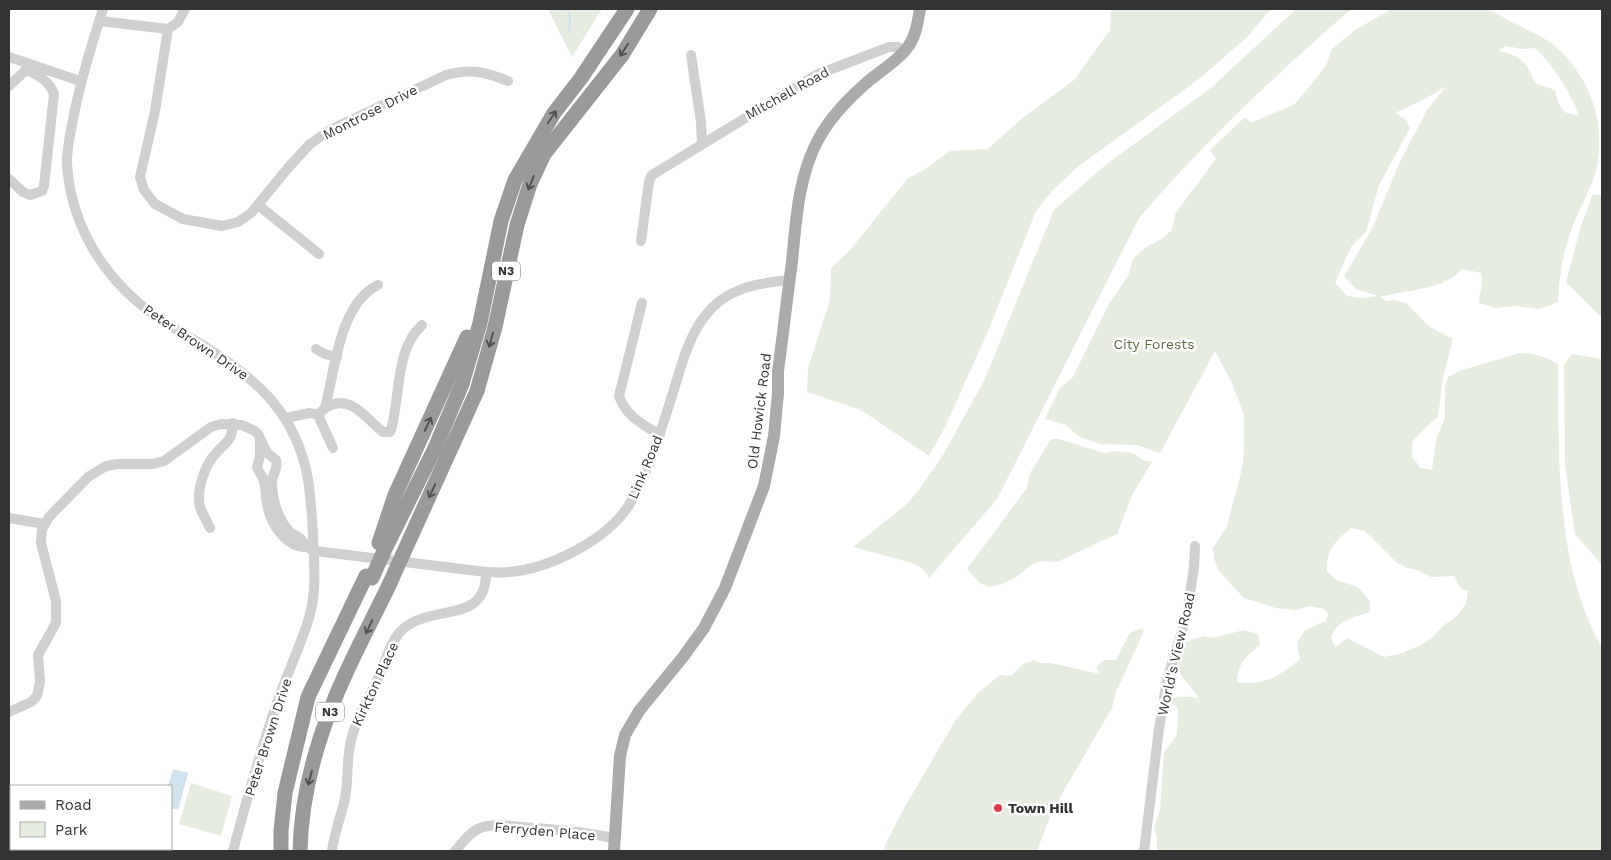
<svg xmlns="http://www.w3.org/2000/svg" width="1611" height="860" viewBox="0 0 1611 860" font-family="'Work Sans',sans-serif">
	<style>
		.green { fill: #e6ecdf; fill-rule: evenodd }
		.water { fill: #cfe2ee }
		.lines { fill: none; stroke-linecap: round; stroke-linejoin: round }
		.stream { stroke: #cfe2ee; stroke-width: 2 }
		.minor { stroke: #d0d0d0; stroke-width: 10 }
		.major { stroke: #ababab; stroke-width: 12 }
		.highway { stroke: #9a9a9a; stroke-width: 15 }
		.highway-bridge { stroke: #9a9a9a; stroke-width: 15 }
		.oneway { stroke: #525252 }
		.poi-dot { fill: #e63946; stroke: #fff; stroke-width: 2 }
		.labels { text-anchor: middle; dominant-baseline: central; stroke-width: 5; stroke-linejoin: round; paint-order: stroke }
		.shield { fill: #fff; stroke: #707070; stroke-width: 1 }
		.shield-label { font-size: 12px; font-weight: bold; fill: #333 }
		.street-label { font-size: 14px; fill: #333; stroke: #fff }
		.park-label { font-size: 14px; fill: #56703f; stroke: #fff }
		.poi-label { font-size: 14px; font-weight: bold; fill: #333; stroke: #fff; text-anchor: start }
	</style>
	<rect width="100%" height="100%" fill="#fff"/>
	<g class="green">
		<polygon points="548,9 602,9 572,57"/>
		<polygon points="1111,9 1271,9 1247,37 1199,79 1076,168 1051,192 1036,211 988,331 945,427 929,456 861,410 807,392 808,368 830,300 831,268 851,249 908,178 922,171 950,151 988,149 1020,120 1074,80 1110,30"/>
		<path d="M1296,9H1353L1349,11C1275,75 1203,144 1139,218L997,499L929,578L922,568L912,563L853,547L908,503L921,487L943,455L984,381L1054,210L1108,163L1211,88Z"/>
		<path d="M1392,9C1414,9 1435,9 1457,9C1465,9 1475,7 1483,9C1493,10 1505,19 1514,23C1528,30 1542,36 1554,45C1587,73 1605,118 1598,161C1594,185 1580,205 1572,228C1563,252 1559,277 1558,302L1540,309L1514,306L1496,308L1479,303C1479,293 1484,282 1481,273L1462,269C1445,290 1405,290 1380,297L1387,301L1395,300L1406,303L1430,327L1453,339L1443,378L1438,417L1428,425L1412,442V456L1420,468L1432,470L1436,440L1445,418V385L1448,377L1459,371L1520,353L1533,354L1549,359L1558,364C1559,458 1555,565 1602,648V851H1157V838L1154,828L1160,810L1164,753L1177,734L1178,708L1169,701C1179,694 1188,697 1199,698C1182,673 1170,675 1185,642L1203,636L1212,638L1244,630L1258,634L1260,645C1247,656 1237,664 1237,682C1263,687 1281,675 1300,659L1297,642L1305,630L1326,621L1328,614L1324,609L1309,606L1296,610L1276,608L1244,598L1218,570L1214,559L1213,548L1227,526L1242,469L1244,451V415L1231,381L1215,351L1160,453L1137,445L1099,444L1078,436L1066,425L1045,419L1060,388L1073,377L1109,304L1128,276L1133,259L1146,247L1160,240L1172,230L1175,214L1216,159L1210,150L1245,117L1251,123L1295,104L1326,66L1332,49L1355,30ZM1505,46L1523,49L1535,48C1555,68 1569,89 1579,116L1564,112L1558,102L1555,90L1535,83C1527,62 1520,55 1498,51ZM1446,86L1427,110L1399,164L1372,229L1344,276L1356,289L1378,296L1362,298L1347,296L1335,283L1351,247L1366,232L1379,185L1410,128L1405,119L1395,113L1425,99ZM1351,528L1365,531L1397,563L1408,568L1417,570L1431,577L1454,576L1461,589L1468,591L1466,604L1457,616L1443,626L1432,638L1419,646L1399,654L1384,657L1347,638L1335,647L1331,637C1337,620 1354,617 1370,612V602L1358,587L1336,580L1327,571C1326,549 1336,541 1351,528Z"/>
		<polygon points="1593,194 1602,196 1602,318 1566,282 1581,226"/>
		<polygon points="1572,354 1602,359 1602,565 1575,534 1565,464 1564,365"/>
		<polygon points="1051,439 1059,439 1104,453 1117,451 1133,453 1143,460 1152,462 1132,495 1117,534 1057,562 1042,561 1031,565 1015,578 999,585 988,587 980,583 967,569 1027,488 1029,475"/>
		<polygon points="1142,628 1144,631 1116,692 1112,708 1063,792 1051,814 1037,851 884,851 885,845 903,810 955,721 979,692 1000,675 1011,676 1023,664 1034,660 1042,663 1051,663 1100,674 1096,667 1104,660 1116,660 1130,633"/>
		<polygon points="191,783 232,796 221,836 179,824"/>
	</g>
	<polygon class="water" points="173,769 188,773 178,810 171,808 171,786 168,786"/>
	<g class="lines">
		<polyline class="stream" points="567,9 570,15 569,32"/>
		<g class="minor">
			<path d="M103,9C91,46 80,82 73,120C70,134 67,149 67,163C70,219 98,269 140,304C159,320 180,332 201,344C252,376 291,407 306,469C311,491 312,514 313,536C314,563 317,592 309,618C300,647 287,674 277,703C260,752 246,802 233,851"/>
			<polyline points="100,21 168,29 178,22 185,9"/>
			<path d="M168,29L155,111L140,177L144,190L155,204L183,219L222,226L238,222L251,213L288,168L310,144L330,130L446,75C471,68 485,72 508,81"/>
			<polyline points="691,55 701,122 702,143"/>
			<polyline points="9,57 80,81"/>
			<polyline points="9,86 26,70 27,64"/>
			<path d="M9,179L23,192L30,195L42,191L44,186L54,94C50,82 37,74 26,70"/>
			<polyline points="258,205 319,254"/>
			<polyline points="641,241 649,182 651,176 657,172 816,75 889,47 898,47 905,51"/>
			<path d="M642,303L619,396C626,416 642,424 660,435"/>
			<polyline points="316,349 325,354 337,357"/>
			<path d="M325,408C335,370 339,304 378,285"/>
			<path d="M318,415C321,412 323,409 327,407C351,393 367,420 383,432H390C393,426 394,417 395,409C400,381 399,346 422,325"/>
			<polyline points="286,418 310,413 318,415 333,448"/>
			<path d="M260,442V456L257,467C258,472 263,476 264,481C266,488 265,496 267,504C270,523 285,546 305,547"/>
			<polyline points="9,518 45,524"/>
			<path d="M210,528C207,521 202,514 200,507C196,490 205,464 217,452C228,440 232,441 233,423"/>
			<path d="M9,712L31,702L37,696L40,682L38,655L56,623V601L41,543L42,529L49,517L88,477L106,466L117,464H153L164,461L211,427L221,424L242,425L255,431L258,434L267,453L276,460C279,469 272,473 272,482C272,499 278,521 291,533C294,535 298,536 301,539C307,546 305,547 315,551L486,572C494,572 502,573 509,572C549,569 607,540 629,505C649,472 660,433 672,396C680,370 688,337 705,316C726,288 757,283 790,280"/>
			<path d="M332,851C334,834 340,819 344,803C349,784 346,765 350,746C354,720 369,699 379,676C386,660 390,641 403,629C433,603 487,625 486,572"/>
			<path d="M455,851C462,843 470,832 480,828C493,823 509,826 522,827C553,829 584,832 614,838"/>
			<polyline points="1144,851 1159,729 1167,680 1187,615 1194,567 1195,546"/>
		</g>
		<path class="major" d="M614,851L620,756L625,735L639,711L683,657L704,628L725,588L764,486L774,436L778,393V371C783,335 787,298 792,262C796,221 798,177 818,140C829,119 846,101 864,85C879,71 901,60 911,42C917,32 918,20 920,9"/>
		<g class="highway">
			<polyline points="379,543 395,495 467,337"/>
			<polyline points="384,551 435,448 462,384 480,323 501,221 515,180 554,113 581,78 627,9"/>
			<polyline points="403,554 477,391 495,327 517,225 530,184 544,154 622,55 650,9"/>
			<polyline points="281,851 281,831 285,793 308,697 366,576"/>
			<path d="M300,851C301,801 314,750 333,703C349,662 371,623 390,583"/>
		</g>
		<g class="highway-bridge">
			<polyline points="372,578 384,551"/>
			<polyline points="390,583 403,554"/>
		</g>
	</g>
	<defs><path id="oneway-shaft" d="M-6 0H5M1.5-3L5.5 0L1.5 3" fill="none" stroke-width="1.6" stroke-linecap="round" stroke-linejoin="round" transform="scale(1.25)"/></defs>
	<g class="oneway">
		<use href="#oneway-shaft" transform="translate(624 50) rotate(123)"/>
		<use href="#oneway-shaft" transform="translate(552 117) rotate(-56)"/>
		<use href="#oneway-shaft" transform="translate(531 183) rotate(112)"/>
		<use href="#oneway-shaft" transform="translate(491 340) rotate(106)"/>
		<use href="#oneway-shaft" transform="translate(428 424) rotate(-65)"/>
		<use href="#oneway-shaft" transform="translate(432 491) rotate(115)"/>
		<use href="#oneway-shaft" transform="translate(369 627) rotate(115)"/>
		<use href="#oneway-shaft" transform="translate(310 778) rotate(105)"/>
	</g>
	<circle class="poi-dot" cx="998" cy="808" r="5"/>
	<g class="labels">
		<g class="shield">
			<rect x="492" y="261.5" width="28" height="19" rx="4"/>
			<rect x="316" y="702.5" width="28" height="19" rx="4"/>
		</g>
		<g class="shield-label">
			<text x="506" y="271">N3</text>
			<text x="330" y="712">N3</text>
		</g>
		<g class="street-label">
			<text transform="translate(787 93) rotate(-29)">Mitchell Road</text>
			<text transform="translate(370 112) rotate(-27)">Montrose Drive</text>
			<text transform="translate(196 342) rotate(34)">Peter Brown Drive</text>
			<text transform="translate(759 411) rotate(-83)">Old Howick Road</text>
			<text transform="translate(645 467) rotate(-67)">Link Road</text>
			<text transform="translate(1176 654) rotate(-77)">World's View Road</text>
			<text transform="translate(375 684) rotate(-65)">Kirkton Place</text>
			<text transform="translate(268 737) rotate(-72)">Peter Brown Drive</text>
			<text transform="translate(545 831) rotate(5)">Ferryden Place</text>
		</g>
		<g class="park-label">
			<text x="1154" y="344">City Forests</text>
		</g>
		<g class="poi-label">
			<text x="1008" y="808">Town Hill</text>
		</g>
	</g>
	<rect width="1611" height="860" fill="none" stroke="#333333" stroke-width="20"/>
	<rect x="10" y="785" width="162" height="65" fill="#ffffff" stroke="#adadad"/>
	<rect x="20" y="801" width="25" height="8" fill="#ababab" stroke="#adadad"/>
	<text x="55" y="810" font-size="15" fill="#333333">Road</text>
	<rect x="20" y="822" width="25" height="15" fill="#e6ecdf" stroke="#adadad"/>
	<text x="55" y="835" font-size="15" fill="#333333">Park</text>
</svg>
